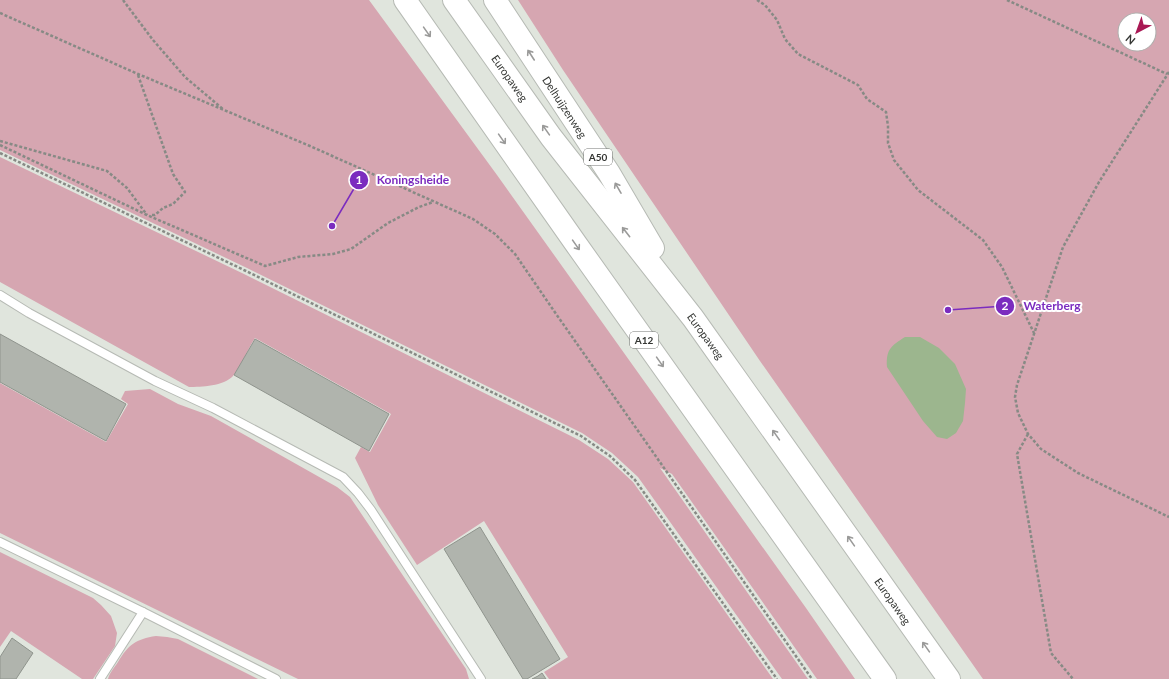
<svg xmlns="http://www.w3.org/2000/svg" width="1169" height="679" viewBox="0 0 1169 679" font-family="Lato,sans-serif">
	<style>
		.green { fill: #d6a6b1; fill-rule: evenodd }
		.water { fill: #9cb68e }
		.building { fill: #b0b4ad; stroke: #8f948d }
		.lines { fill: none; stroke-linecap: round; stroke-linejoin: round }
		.lane-casing { stroke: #b6bab4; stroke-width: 10 }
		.highway-casing { stroke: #b6bab4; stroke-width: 24 }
		.path { stroke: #878a85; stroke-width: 2.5; stroke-dasharray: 3 2; stroke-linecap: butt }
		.lane { stroke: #fff; stroke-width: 8 }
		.highway { stroke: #fff; stroke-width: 22 }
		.oneway { stroke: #9a9a99 }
		.labels { text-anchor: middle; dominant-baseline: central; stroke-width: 4; stroke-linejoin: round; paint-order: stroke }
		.shield { fill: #fff; stroke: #717270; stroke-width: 1 }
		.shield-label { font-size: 10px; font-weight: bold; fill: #343633 }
		.street-label { font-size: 11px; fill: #343633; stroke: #fff }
		.leader { fill: none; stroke: #7b2cbf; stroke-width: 1.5 }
		.callout-dot { fill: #7b2cbf; stroke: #fff; stroke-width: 1.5 }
		.mark-label { font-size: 12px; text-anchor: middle; font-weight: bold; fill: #fff }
		.callout-label { font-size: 12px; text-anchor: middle; font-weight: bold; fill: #7b2cbf; stroke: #fff; stroke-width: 4; stroke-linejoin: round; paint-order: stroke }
	</style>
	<rect width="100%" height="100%" fill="#e0e5dd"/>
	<g class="green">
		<polygon points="0,0 369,0 497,175 806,608 855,679 817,679 672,474 660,468 808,679 782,679 638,477 612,453 582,433 247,268 0,150"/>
		<path d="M518,0H1169V679H983L760,361L563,70ZM1125,20H1149V44H1125Z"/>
		<path d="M0,157L244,274L579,440L608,459L633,482L773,679H549L544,672L568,657L484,521L417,565L378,505L355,458L361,447L370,452L391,414L255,338C248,348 241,367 233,376C224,386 201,387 189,387L0,282Z"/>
		<polygon points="0,383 106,442 128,404 121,399 125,391 150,389 178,404 211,416 337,487 350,497 466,669 469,679 298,679 0,533"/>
		<polygon points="0,552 93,598 101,605 111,616 117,633 115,646 93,679 82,679 11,631 0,647"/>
		<path d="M156,636L167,637L178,639L258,679H108C110,672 114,668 118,662C128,645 136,639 156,636Z"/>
	</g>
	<path class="water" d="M905,337H920L939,348L955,364L966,389L965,403L963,421L956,433L947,439L937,437L923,421L887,367C886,349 891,346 905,337Z"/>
	<g class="building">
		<polygon points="0,334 126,404 106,441 0,382"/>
		<polygon points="255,339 389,414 369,451 234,375"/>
		<polygon points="480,527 560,659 527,679 523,679 444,549"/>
		<polygon points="12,638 33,653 16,679 0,679 0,657"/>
		<polygon points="542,673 546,679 532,679 538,676"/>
	</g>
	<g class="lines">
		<defs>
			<g id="lane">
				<polyline points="0,295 29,313 155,381 213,408 343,477 358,493 371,510 481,679"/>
				<polyline points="0,542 143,612 276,679"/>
				<polyline points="100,679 143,612"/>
			</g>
			<g id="highway">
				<polyline points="405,0 576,244 885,679"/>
				<polyline points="454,0 551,137 693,318 949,679"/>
				<polyline points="495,0 609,173 653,248"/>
			</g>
		</defs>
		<use href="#lane" class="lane-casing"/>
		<use href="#highway" class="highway-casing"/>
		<g class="path">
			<polyline points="123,0 153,40 185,77 224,110"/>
			<polyline points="757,0 765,5 777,20 785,39 798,54 858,85 867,99 886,112 888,126 888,143 894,160 918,190 983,240 1002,267 1034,333"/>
			<polyline points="1007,0 1167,74"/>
			<polyline points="0,13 138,74 310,146 473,219 495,234 515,254 554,311 812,679"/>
			<polyline points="1169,72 1099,182 1063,247 1017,385 1015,397 1018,413 1028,434 1041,449 1078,473 1169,517"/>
			<polyline points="138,75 173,174 185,192 173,204 163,208 155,215 150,215"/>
			<polyline points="0,141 107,171 127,188 147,215"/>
			<polyline points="0,145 147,215 265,266 298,257 333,254 351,249 388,223 419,207 433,202"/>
			<polyline points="0,153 246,271 581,436 610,456 635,480 777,679"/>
			<polyline points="1028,434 1017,454 1051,653 1073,679"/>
		</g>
		<use href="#lane" class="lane"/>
		<use href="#highway" class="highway"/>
	</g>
	<defs><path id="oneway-shaft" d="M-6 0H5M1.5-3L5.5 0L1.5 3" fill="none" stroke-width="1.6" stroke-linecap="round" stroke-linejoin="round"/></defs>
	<g class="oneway">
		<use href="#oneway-shaft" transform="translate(427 32) rotate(55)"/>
		<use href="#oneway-shaft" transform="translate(531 55) rotate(-123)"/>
		<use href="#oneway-shaft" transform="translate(546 130) rotate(-125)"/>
		<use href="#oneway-shaft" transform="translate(502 139) rotate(55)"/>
		<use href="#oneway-shaft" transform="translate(618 188) rotate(-120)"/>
		<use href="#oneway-shaft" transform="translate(626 232) rotate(-128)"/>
		<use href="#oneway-shaft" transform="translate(576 245) rotate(55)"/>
		<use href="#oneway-shaft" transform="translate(660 362) rotate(55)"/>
		<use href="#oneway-shaft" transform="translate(776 435) rotate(-125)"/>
		<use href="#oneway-shaft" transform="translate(851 541) rotate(-125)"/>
		<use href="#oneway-shaft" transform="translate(926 647) rotate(-125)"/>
	</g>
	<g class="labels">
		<g class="shield">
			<rect x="584" y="149" width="28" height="16" rx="3"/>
			<rect x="630" y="332" width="28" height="16" rx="3"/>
		</g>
		<g class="shield-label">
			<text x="598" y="157">A50</text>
			<text x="644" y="340">A12</text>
		</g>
		<g class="street-label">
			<text transform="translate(510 78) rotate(55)">Europaweg</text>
			<text transform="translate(565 107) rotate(57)">Delhuijzenweg</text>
			<text transform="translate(706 336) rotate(54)">Europaweg</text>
			<text transform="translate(893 601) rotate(55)">Europaweg</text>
		</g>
	</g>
	<path class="leader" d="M332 226L359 180M948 310L1005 306"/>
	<g class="callout-dot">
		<circle cx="332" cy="226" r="4"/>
		<circle cx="948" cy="310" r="4"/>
		<circle cx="359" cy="180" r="10"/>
		<circle cx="1005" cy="306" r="10"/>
	</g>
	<g class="mark-label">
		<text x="359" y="184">1</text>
		<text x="1005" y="310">2</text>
	</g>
	<g class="callout-label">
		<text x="413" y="184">Koningsheide</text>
		<text x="1052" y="310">Waterberg</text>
	</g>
	<g transform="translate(1137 32) rotate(221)"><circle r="19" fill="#ffffff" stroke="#aeafad"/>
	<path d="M0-3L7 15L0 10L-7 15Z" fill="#a91854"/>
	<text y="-6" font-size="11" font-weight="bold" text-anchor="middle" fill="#343633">N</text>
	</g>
</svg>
